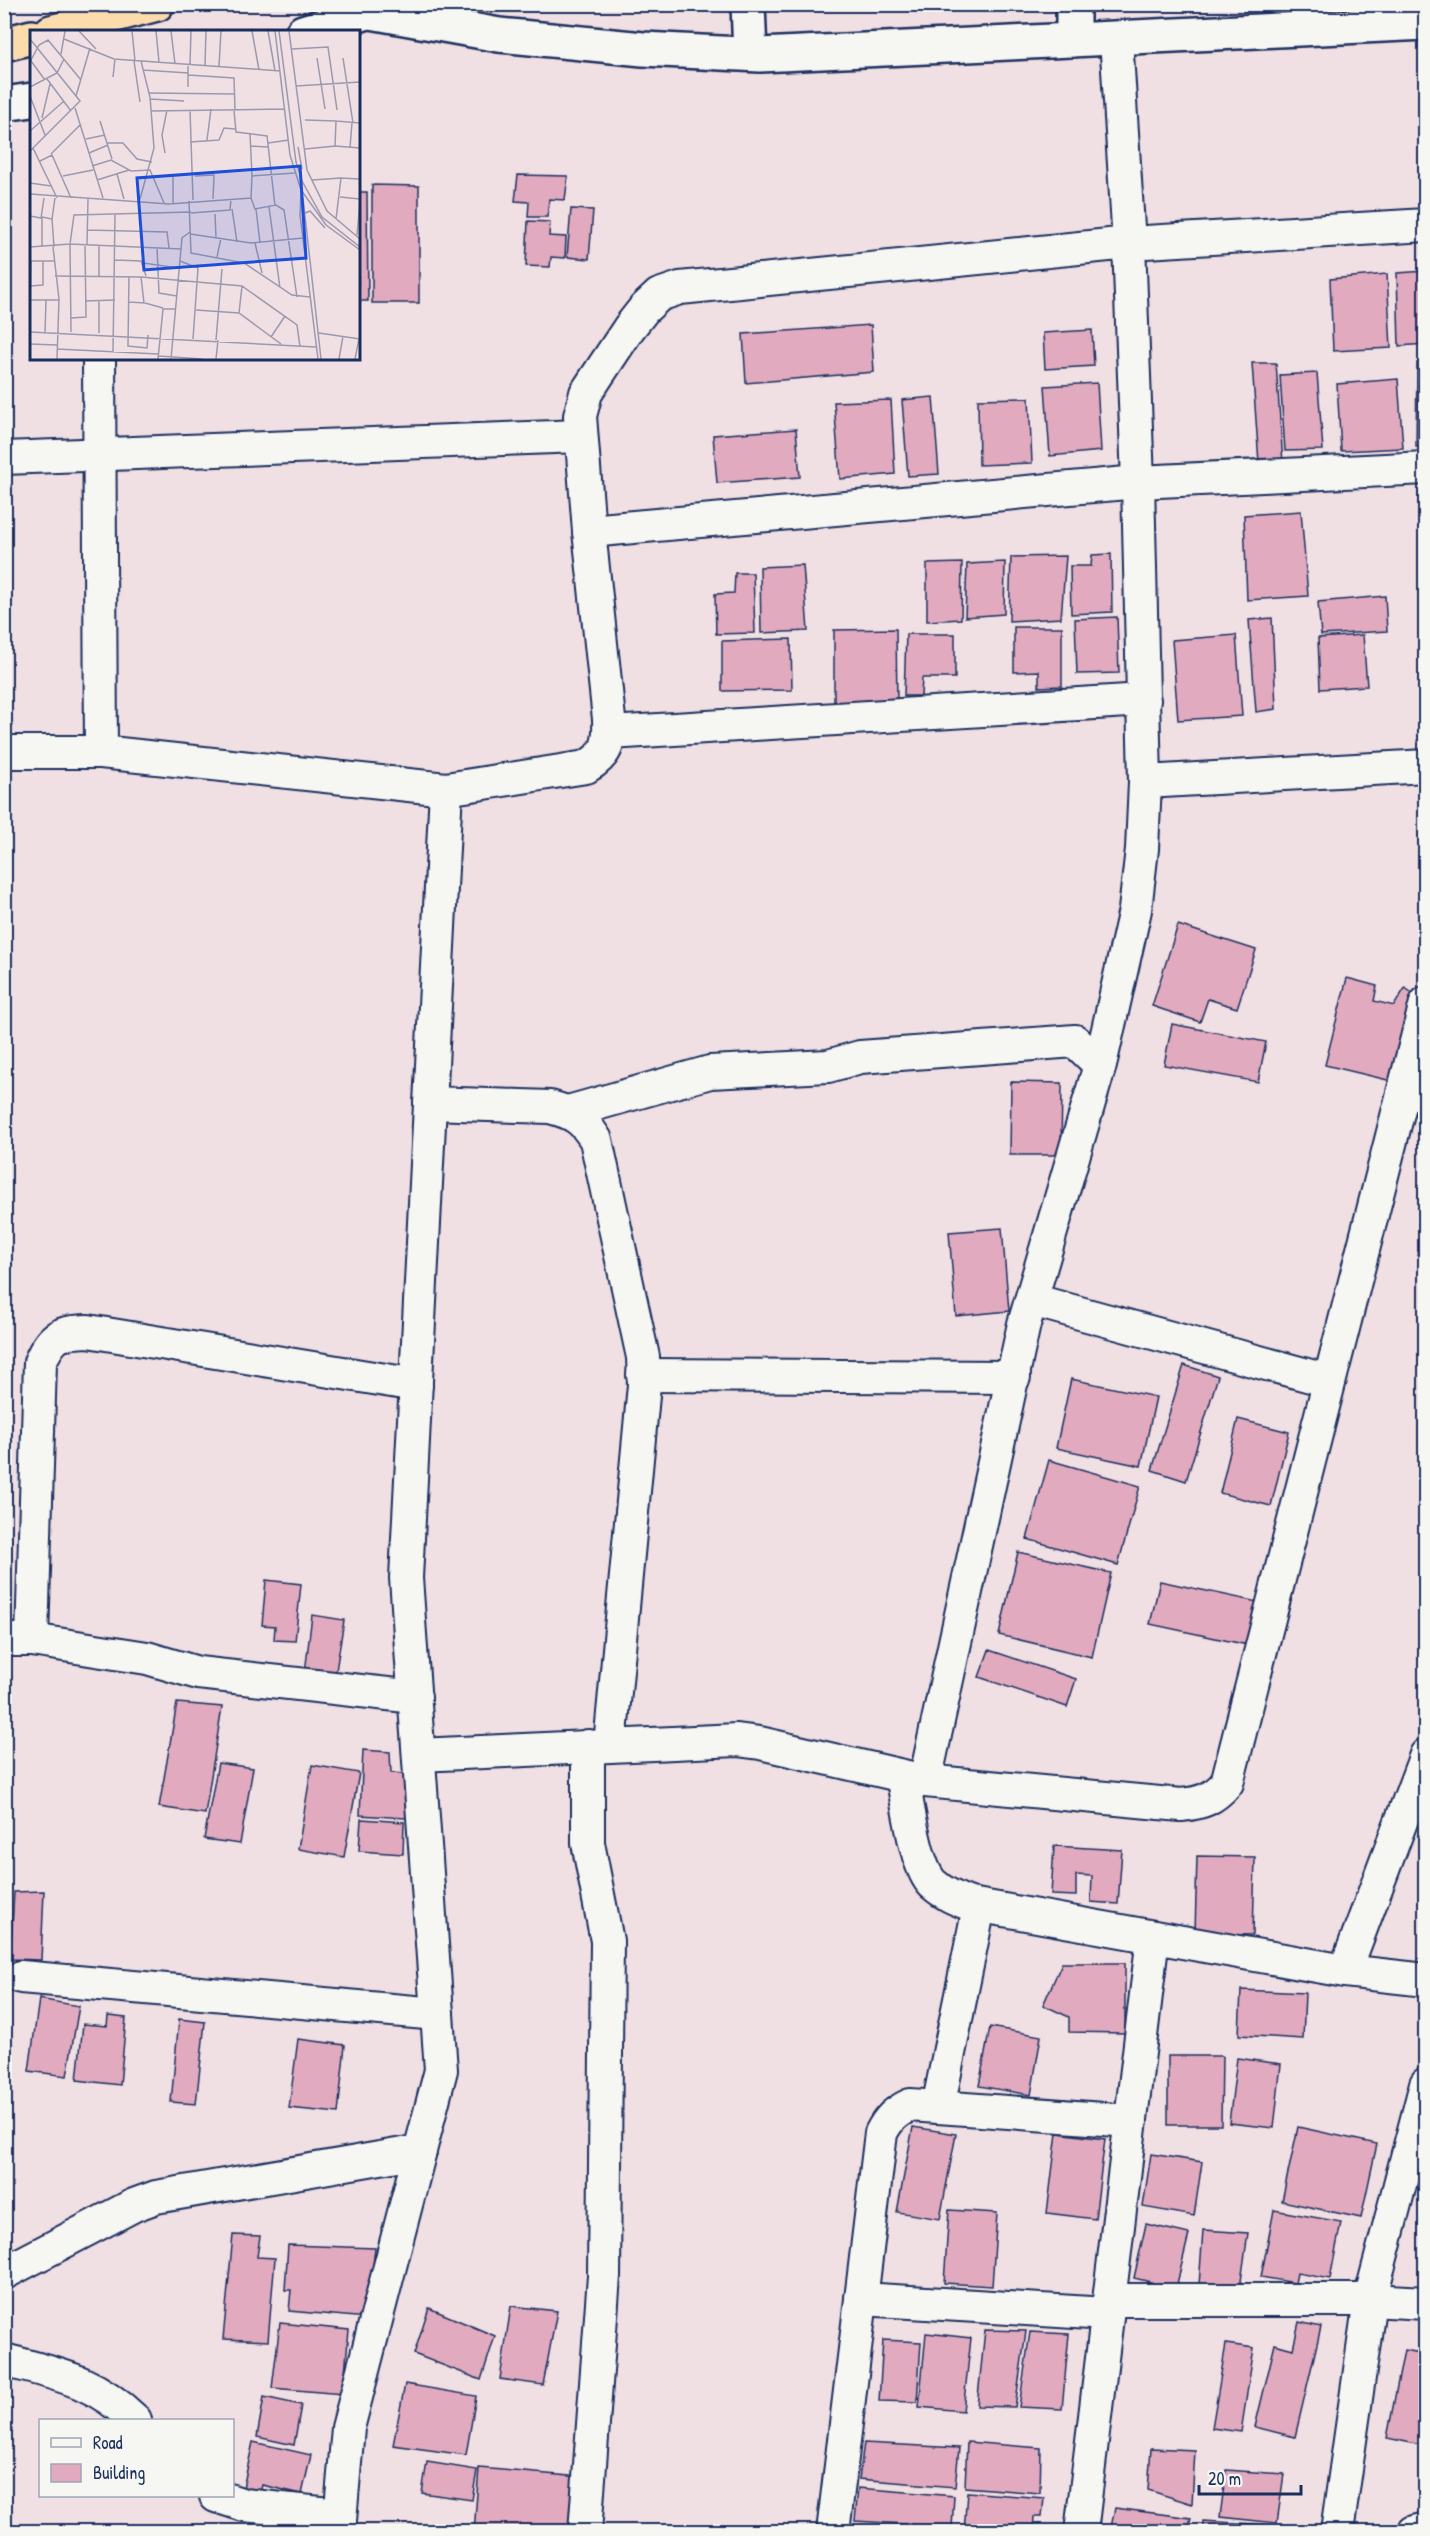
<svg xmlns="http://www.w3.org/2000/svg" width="1430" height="2536" viewBox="0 0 1430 2536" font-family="'Patrick Hand',sans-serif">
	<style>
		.building { fill: #e1aabf; stroke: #1b2f5e; stroke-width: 1.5 }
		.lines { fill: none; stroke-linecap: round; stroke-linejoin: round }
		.minor-casing { stroke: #1b2f5e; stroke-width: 36 }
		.secondary-casing { stroke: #1b2f5e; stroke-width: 38 }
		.trunk-casing { stroke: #1b2f5e; stroke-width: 38 }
		.minor { stroke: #f6f6f2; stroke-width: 32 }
		.secondary { stroke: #f6f6f2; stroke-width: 33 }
		.trunk { stroke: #fcdcac; stroke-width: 33 }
		.inset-road { fill: none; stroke: #9b99ae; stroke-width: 1.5 }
		.view { fill: #1d4ed8; fill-opacity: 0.15; stroke: #1d4ed8; stroke-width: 3 }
		.inset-edge { fill: none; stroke: #1b2f5e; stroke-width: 3 }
	</style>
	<rect width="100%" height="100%" fill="#f0dfe3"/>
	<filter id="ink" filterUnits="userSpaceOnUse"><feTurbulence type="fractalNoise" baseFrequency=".0167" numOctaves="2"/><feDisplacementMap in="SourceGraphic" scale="12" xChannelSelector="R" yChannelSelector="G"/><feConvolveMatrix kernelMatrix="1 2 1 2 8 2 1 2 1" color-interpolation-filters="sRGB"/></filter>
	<g filter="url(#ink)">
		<g class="building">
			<polygon points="518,175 568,176 565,200 549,199 547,217 528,217 529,202 515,201"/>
			<polygon points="372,185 419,186 419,303 372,303"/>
			<polygon points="358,192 367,192 368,301 358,301"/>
			<polygon points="571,209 593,210 589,259 567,257"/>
			<polygon points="528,221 550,222 549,236 566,237 565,258 551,257 550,267 526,266"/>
			<polygon points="1426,271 1426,344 1399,346 1397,273"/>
			<polygon points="1387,274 1391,348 1333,351 1330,279"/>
			<polygon points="871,325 874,372 746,383 743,334"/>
			<polygon points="1092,330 1094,366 1045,369 1043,333"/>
			<polygon points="1426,362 1426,446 1416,447 1417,363"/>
			<polygon points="1252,363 1276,363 1283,463 1259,463"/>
			<polygon points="1317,373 1323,450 1285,451 1280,375"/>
			<polygon points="1398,379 1403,448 1341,451 1337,384"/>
			<polygon points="1097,383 1101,451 1050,456 1045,386"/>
			<polygon points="933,397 939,474 908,476 902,400"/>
			<polygon points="1029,398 1032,463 979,465 978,399"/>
			<polygon points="891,400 895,474 840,479 834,402"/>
			<polygon points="796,429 800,477 717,483 713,435"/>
			<polygon points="1301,511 1308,596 1247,600 1244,515"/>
			<polygon points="1111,554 1112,612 1071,614 1070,566 1091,566 1092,555"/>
			<polygon points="1066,556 1061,618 1009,621 1011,557"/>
			<polygon points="1005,562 1004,614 965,617 967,564"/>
			<polygon points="962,563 961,619 927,621 927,564"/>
			<polygon points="803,565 808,631 761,633 760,567"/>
			<polygon points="735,573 753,573 755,633 716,634 715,594 734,593"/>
			<polygon points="1385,596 1387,631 1321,635 1318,602"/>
			<polygon points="1117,617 1119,673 1077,674 1075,619"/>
			<polygon points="1272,618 1276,709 1256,712 1249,620"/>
			<polygon points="1014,627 1062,627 1062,686 1039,687 1039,671 1014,672"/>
			<polygon points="896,629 897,704 834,705 834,630"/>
			<polygon points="906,634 955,634 955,678 922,678 921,696 904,696"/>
			<polygon points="1236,635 1242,716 1178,720 1172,640"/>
			<polygon points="1363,635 1367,686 1320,689 1318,638"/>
			<polygon points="791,639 792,690 722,691 722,641"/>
			<polygon points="1178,925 1256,950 1237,1008 1208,999 1200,1022 1152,1006"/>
			<polygon points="1347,978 1377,986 1374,1001 1394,1006 1405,988 1414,994 1392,1081 1325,1065"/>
			<polygon points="1172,1024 1266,1042 1258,1082 1164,1065"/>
			<polygon points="1011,1082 1062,1083 1061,1155 1010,1155"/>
			<polygon points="1002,1228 1009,1311 956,1316 949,1232"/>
			<polygon points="1184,1365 1218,1376 1186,1481 1152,1470"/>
			<polygon points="1071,1379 1156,1397 1141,1466 1056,1448"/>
			<polygon points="1238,1419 1289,1432 1271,1506 1220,1493"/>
			<polygon points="1049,1460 1140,1486 1118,1565 1027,1539"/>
			<polygon points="1018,1552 1111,1573 1092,1657 999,1635"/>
			<polygon points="266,1580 301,1584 295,1641 274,1640 275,1626 262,1625"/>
			<polygon points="1160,1581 1258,1602 1248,1645 1150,1624"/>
			<polygon points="312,1615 344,1620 335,1677 305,1673"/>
			<polygon points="989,1650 1076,1679 1067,1707 979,1677"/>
			<polygon points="177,1703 222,1707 205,1814 159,1807"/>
			<polygon points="363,1750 390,1752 391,1773 407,1774 406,1818 360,1815"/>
			<polygon points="218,1763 253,1768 240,1844 204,1839"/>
			<polygon points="312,1765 359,1773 344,1857 298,1849"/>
			<polygon points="361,1819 404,1822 403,1854 359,1851"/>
			<polygon points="1054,1846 1122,1850 1118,1904 1091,1902 1092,1876 1076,1875 1076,1896 1051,1895"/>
			<polygon points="1197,1856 1255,1857 1253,1935 1195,1934"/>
			<polygon points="44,1891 41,1960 10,1959 14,1892"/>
			<polygon points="1062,1963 1125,1963 1125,2033 1069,2032 1069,2017 1043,2005"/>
			<polygon points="1241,1990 1305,1993 1303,2039 1239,2035"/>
			<polygon points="39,1999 79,2006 67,2076 29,2071"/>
			<polygon points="108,2016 126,2018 120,2085 77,2080 83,2024 107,2026"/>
			<polygon points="179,2019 205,2022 196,2104 171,2102"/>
			<polygon points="990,2027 1041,2036 1031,2095 979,2086"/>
			<polygon points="298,2039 345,2045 338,2113 289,2108"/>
			<polygon points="1168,2056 1222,2056 1221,2125 1168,2125"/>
			<polygon points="1237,2058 1281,2064 1274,2128 1229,2123"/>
			<polygon points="913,2127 956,2134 940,2219 897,2212"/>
			<polygon points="1298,2127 1377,2144 1361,2218 1282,2201"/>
			<polygon points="1057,2133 1105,2139 1095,2219 1047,2213"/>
			<polygon points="1151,2154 1202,2162 1194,2216 1143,2207"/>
			<polygon points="949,2210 997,2213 992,2286 944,2283"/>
			<polygon points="1274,2210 1341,2222 1330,2279 1297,2273 1295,2283 1261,2277"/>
			<polygon points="1146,2224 1189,2234 1176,2288 1134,2278"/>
			<polygon points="1203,2230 1248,2233 1240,2288 1199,2285"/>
			<polygon points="233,2235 260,2236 257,2257 275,2258 268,2341 223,2339"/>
			<polygon points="288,2245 375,2248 367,2318 289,2311 291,2290 285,2290"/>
			<polygon points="511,2306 557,2311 543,2385 500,2379"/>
			<polygon points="429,2308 495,2336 481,2380 414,2354"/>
			<polygon points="1299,2322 1321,2327 1295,2437 1255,2427 1275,2344 1293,2349"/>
			<polygon points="280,2323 349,2330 343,2394 272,2388"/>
			<polygon points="985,2330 1026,2331 1015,2407 977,2406"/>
			<polygon points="1030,2332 1069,2334 1062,2409 1019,2407"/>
			<polygon points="926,2333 971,2338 963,2411 919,2407"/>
			<polygon points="883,2340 921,2342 917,2402 879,2401"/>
			<polygon points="1226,2344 1254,2348 1241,2432 1212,2428"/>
			<polygon points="1404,2350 1426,2354 1426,2446 1387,2438"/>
			<polygon points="405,2384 476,2396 466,2455 393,2445"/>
			<polygon points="264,2397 301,2405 294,2445 257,2437"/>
			<polygon points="253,2442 311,2455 302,2494 262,2485 260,2493 243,2488"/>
			<polygon points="967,2442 1041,2448 1040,2493 965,2487"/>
			<polygon points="864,2443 959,2448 955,2487 859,2479"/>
			<polygon points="1151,2448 1195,2450 1192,2504 1148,2490"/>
			<polygon points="427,2462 477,2470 472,2500 422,2493"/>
			<polygon points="479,2468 581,2477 574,2532 474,2532"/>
			<polygon points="1226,2470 1284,2474 1277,2523 1220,2517"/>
			<polygon points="858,2488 954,2496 952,2527 855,2521"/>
			<polygon points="967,2492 1044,2498 1042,2517 1034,2517 1033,2532 964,2532"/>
			<polygon points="1115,2508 1191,2518 1188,2532 1110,2532"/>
			<polygon points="1203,2521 1268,2525 1267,2532 1202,2532"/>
		</g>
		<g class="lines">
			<defs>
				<g id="minor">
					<polyline points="99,358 101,752 446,789 406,1578 441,2070 348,2428 339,2532"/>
					<polyline points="4,458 581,436"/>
					<polyline points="589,531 1138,482 1426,468"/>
					<polyline points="610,733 1144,700"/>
					<polyline points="4,752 101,752"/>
					<polyline points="1145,782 1426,766"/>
					<path d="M446,789L586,767C607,755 610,744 609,719L589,531L580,416L586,393L629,328L644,309L659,295L680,288L1129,243L1426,225"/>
					<path d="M430,1103L550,1107C574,1113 583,1119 596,1140L643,1357L644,1385L610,1745"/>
					<polyline points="568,1112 710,1072 828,1066 860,1057 1075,1041 1100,1065"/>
					<polyline points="1032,1300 1329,1381"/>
					<polyline points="643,1375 1014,1377"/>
					<polyline points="4,1640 32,1640 147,1658 198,1673 415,1697"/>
					<path d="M32,1640L40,1362C52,1335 59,1332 88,1331L416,1385"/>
					<path d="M419,1755L737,1740L760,1743L925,1781L1181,1805C1202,1803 1213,1799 1227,1783L1426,1003"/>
					<path d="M902,1776C908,1803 915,1866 933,1884C944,1894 956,1899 970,1904L1345,1971L1426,1980"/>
					<polyline points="925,1781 1024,1324 1100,1065 1135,910 1142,849 1145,782 1138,482 1129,243 1116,38"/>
					<polyline points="1345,1971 1426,1755"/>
					<polyline points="21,1977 437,2014"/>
					<polyline points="938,2107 979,1907"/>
					<polyline points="4,2273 134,2205 156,2197 420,2151"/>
					<polyline points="861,2299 1107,2314"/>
					<polyline points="1109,2300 1370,2300 1426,2303"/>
					<path d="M4,2360C60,2375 92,2379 135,2420"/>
					<polyline points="216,2496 244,2505 340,2515"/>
					<polyline points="585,2532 604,2276 607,1941 588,1843 588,1746"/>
					<path d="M833,2532L881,2133C888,2119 895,2112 910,2105L1131,2121"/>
					<polyline points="1081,2532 1153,1937"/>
					<polyline points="1337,2532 1370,2300 1426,2084"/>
					<polyline points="1414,2532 1426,2529"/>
				</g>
				<g id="secondary">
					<polyline points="365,4 371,12 499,35 643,49 760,55 1426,23"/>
					<polyline points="748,4 750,54"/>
					<polyline points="303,32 390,5"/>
					<polyline points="1073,40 1073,4"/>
					<polyline points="4,104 32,100"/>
				</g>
				<g id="trunk">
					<polyline points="51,32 157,4"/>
					<polyline points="4,44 32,37"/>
				</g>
			</defs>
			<use href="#minor" class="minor-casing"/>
			<use href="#secondary" class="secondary-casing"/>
			<use href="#trunk" class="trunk-casing"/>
			<use href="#minor" class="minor"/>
			<use href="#secondary" class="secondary"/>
			<use href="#trunk" class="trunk"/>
		</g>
	</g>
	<g transform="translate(30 30)">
		<rect width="330" height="330" fill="#f0dfe3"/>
		<path class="inset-road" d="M49,1L66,19M102,1L105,31M126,1L129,32M141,1L145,34M222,1L229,40M238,1L245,41M245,1L260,125L271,160L296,195L330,220M249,1L266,132L272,151L292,187L330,217M259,1L277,140L297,181L330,209M0,9L50,71L0,121M34,9L84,29L250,41M262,19L298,17L307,80M31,24L35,1M287,28L295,79M313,28L323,93M1,31L15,50M104,31L110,72M0,32L9,15L18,10L51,50M158,34V57M160,34L161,1M175,35L176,1M189,36L191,1M113,40L158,43M158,45L204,48L205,79M83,47L85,29M17,49L41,81M266,56L330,52M0,57L27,43L34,29M118,63L205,64M0,66L15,105M46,66L60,18M120,69L154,71M45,78L73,168M160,80L163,170M204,80L206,102L237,106L245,176M121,81L254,79M12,88L20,54M275,90L306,91M70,91L82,129M0,101L34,71M220,104L222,146M56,109L75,105M177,110L181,79M160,112L189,110L194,98L205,99M77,113H93L107,129L122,132M238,113L259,110M220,116L238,117M305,116L330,118M268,117L272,139M320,117L322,93M3,118L27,168M275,119L305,116L306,91L330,93M59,123L78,115M135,123L132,105L137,80M21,124L51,94M10,131L22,125L41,168M62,136L81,130L101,141L120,140L134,173M87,144L94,169M33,146L63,140M165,146L184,145L183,169M67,150L99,140M282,150L311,148M0,153L21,156M271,162L270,185L288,329M0,164L139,174L221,168L222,146L265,143M310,167L330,169M221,168L225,179L246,175L254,180L267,267M273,168L291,329M110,169L124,118L120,67L111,31M159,171L161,223L214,233L262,265L280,267M143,173V147M239,177L250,258M202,179L207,212M226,179L230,213M161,183L200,180L201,169M185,184L186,208M273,184L280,181L295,198M0,186L11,188L14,168M22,189L25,168M306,189L311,148L330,149M57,200L137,202L139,218M160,204L221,213L273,208M327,205L330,172M225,213L232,243M40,214L44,185L161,182M40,214L41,302M57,214L58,169M69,215V246M0,217L40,214L151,219M12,217V187L22,189L24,217M23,217L29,269L27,329M127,218L129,263L147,266M187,227L191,208M85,230L111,231L116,246M0,231H24M150,231L168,238L163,309M113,233L149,238M25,246L111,247L212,256L267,295L270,317M99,246L98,316L117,318L118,305M0,256L13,255V231M1,270H29M69,270V303M55,271L85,270M99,272L114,273L111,247M115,273L133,278M166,280L209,283L251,314M0,282L1,231M209,283L212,256M41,288L56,287L55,214M0,302L286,317M15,303L16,270M289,303L330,309M241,307L255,286M186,310L192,239M0,314L27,315M27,319L128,324M83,322L85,185M129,326L172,329M128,329L133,279H145M141,329L152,208L160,202M186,329L188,310M309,329L313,306M325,329L329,309"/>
		<path class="view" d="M270,136L276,228L114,240L107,148Z"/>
		<rect width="330" height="330" class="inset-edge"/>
	</g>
	<rect width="1430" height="2536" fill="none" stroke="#f6f6f2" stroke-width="24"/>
	<rect x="12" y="12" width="1406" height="2512" fill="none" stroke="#1b2f5e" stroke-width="2" filter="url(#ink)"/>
	<rect x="39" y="2419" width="195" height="78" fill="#f6f6f2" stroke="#9ea6b7" stroke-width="1.5"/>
	<rect x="51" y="2438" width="30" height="9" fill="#f6f6f2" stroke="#9ea6b7" stroke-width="1.5"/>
	<text x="93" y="2449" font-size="18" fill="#1b2f5e">Road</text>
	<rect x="51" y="2464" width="30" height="18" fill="#e1aabf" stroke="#9ea6b7" stroke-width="1.5"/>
	<text x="93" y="2479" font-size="18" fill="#1b2f5e">Building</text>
	<path d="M1199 2485v9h102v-9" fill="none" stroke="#1b2f5e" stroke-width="3"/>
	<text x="1208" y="2485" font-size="18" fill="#1b2f5e" stroke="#f6f6f2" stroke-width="4.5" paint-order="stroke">20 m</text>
</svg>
